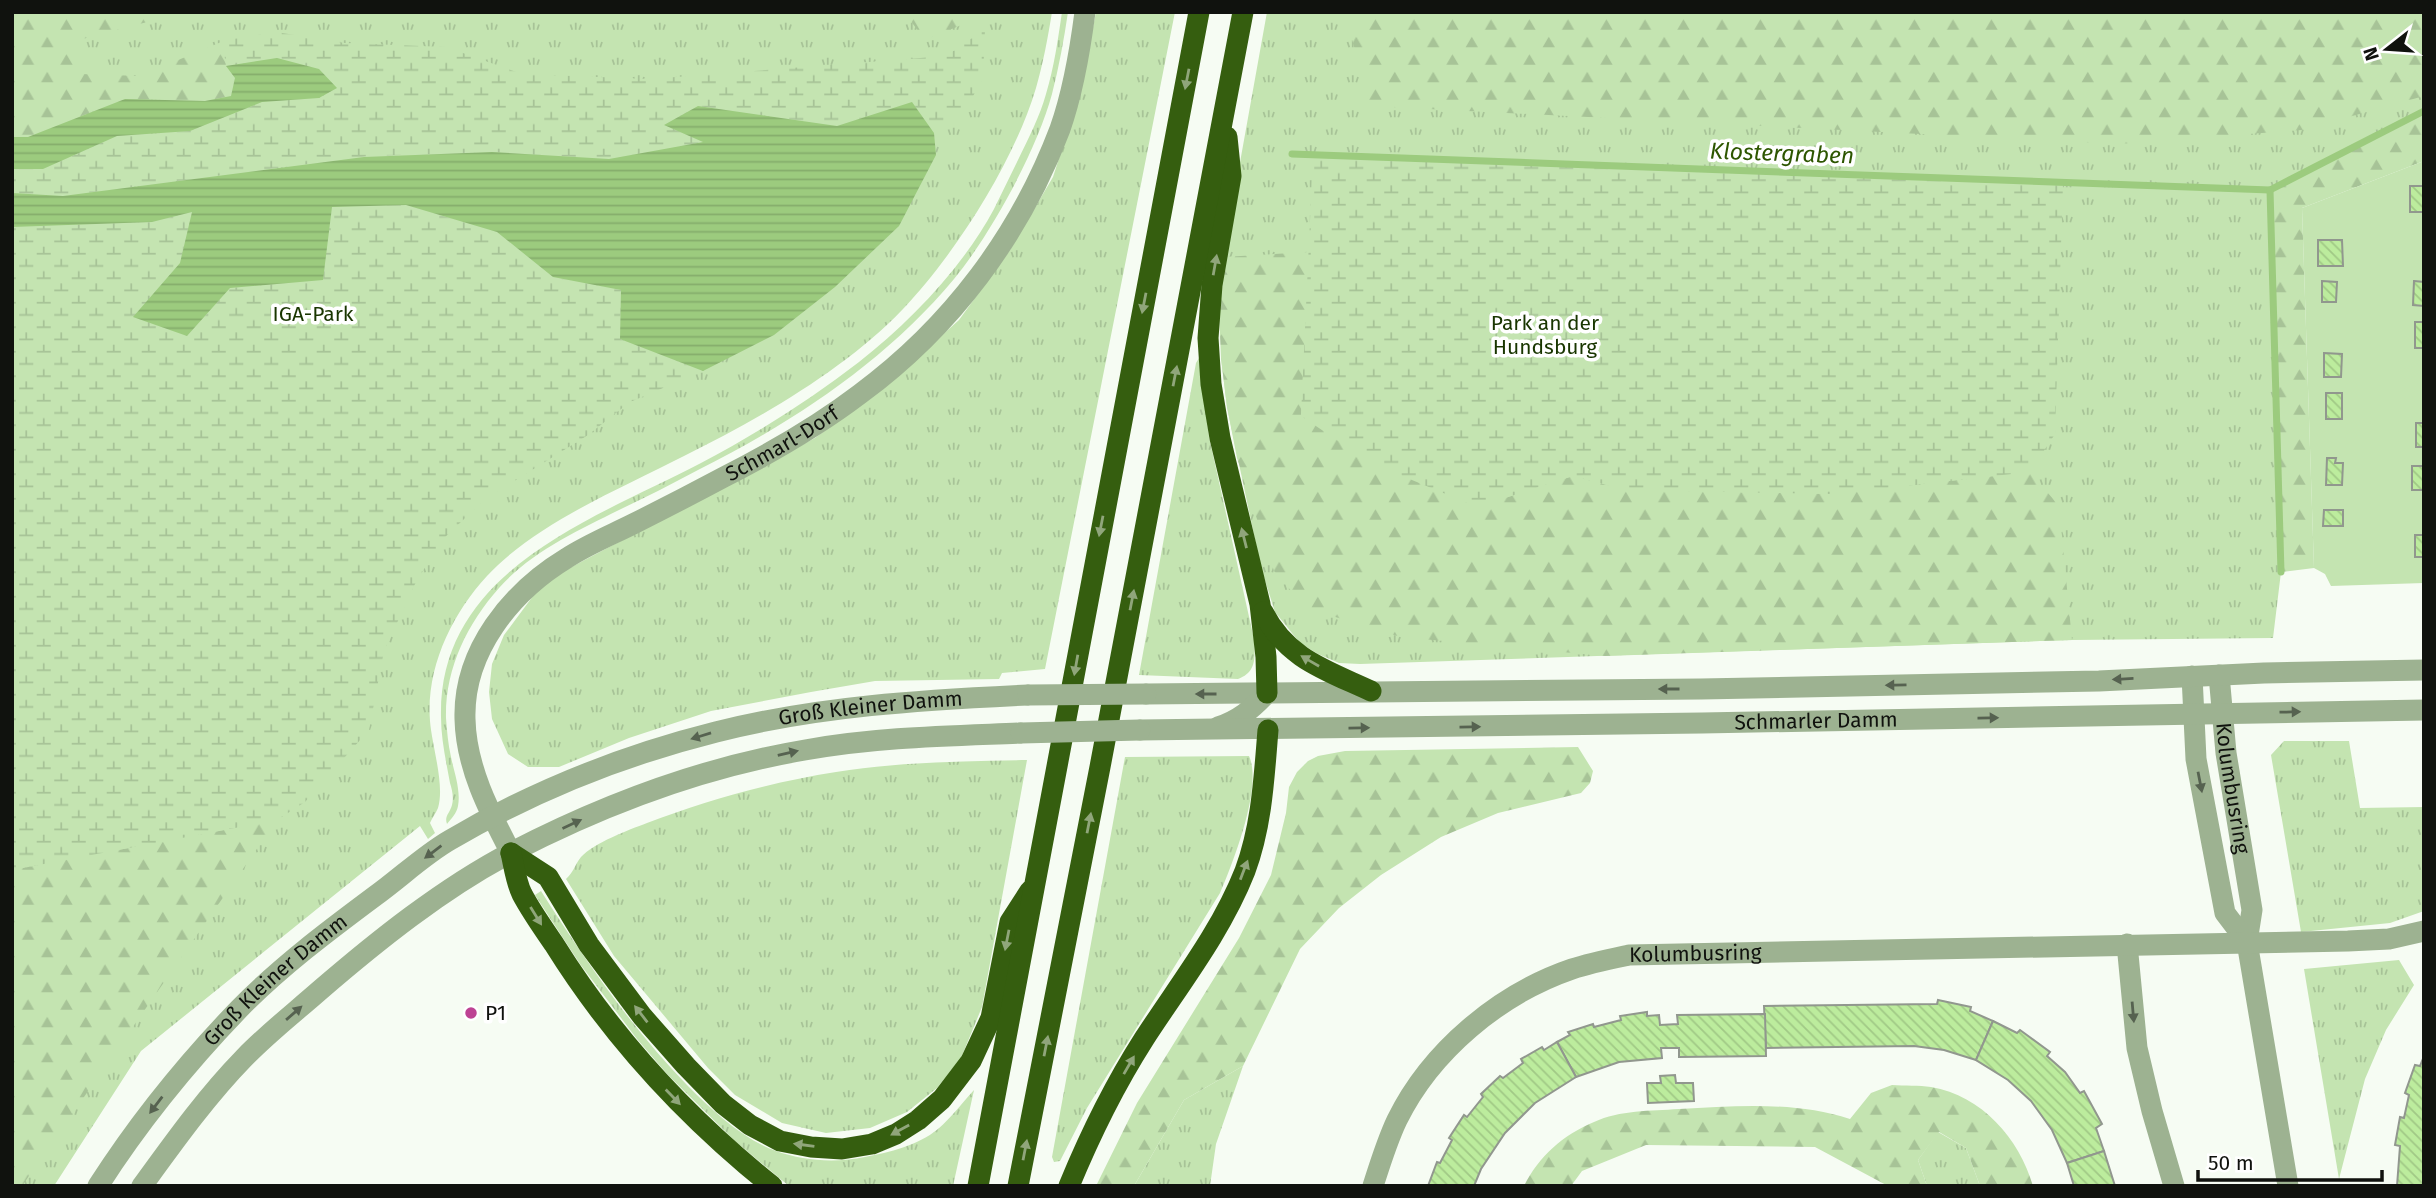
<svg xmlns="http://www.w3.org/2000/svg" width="2436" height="1198" viewBox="0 0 2436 1198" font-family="'Fira Sans',sans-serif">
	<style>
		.grass { fill: url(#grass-tufts) }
		.forest { fill: url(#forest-firs) }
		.wetland { fill: url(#wetland-marsh) }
		.garden { fill: #c4e4b1 }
		.water { fill: url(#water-rules) }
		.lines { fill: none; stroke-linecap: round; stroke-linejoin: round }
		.stream { stroke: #9ccb7e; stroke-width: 7 }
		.building { fill: url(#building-back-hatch); stroke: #91978e; stroke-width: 2 }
		.minor { stroke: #9db291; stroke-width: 21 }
		.highway { stroke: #355e0f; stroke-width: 21 }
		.minor-bridge { stroke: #9db291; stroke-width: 21 }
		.oneway { fill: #90a67b }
		.oneway2 { fill: #566250 }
		.poi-dot { fill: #bd4293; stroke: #fff; stroke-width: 2.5 }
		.labels { text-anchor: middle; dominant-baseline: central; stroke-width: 7; stroke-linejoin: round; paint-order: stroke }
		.park-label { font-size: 21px; fill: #193600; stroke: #fff }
		.street-label { font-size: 21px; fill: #10120e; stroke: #fff }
		.poi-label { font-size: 21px; fill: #10120e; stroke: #fff; text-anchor: start }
		.water-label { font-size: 23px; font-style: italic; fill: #2d5600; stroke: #fff }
	</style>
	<defs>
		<pattern id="grass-tufts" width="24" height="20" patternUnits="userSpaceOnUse" patternTransform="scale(1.75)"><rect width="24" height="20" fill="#c4e4b1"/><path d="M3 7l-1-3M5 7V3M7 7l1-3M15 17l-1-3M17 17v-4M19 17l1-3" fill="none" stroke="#a7c397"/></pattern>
		<pattern id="forest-firs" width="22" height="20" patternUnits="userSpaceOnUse" patternTransform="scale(1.75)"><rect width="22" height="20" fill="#c4e4b1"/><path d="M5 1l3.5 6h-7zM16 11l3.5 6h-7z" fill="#a7c397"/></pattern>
		<pattern id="wetland-marsh" width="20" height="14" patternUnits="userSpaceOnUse" patternTransform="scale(1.75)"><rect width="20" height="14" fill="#c4e4b1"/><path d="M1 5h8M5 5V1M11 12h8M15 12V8" fill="none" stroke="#a7c397"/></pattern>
		<pattern id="water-rules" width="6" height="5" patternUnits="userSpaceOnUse" patternTransform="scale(1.75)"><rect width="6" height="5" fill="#9ccb7e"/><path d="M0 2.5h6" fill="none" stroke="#85ad6c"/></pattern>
		<pattern id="building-back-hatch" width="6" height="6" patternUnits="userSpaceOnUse" patternTransform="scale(1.75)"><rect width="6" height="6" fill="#bcec9d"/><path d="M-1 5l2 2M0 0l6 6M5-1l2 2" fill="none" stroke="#a1c986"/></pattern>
	</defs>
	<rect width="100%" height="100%" fill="#f6fcf3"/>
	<g class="grass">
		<path d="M12,12H1052C1048,37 1043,64 1036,88C1014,162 956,253 903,309C846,369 759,419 684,456C620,489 536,523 487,576C452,614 426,667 430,721C432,746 445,785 438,808C436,813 432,818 430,823L435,833L428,839L420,826L141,1051L54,1186H12Z"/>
		<path d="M1062,12H1068C1064,39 1059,67 1052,94C1037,150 991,234 954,279C886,361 792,423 698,470C672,484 646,497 619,510C577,531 531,552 499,588C467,624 445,669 446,718C447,731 448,744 451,757C454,772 461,790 458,806C457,813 451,819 447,824C444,816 450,813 452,805C454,798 452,789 450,783C446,761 441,739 441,717C438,570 594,519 701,463C756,434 810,400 859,362C910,322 963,267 994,209C1002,193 1010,176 1018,160C1028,139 1040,116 1046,94C1054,68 1058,39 1062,12Z"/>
		<polygon points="1096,12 1175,12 1045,669 1002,673 999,679 875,681 811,692 711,711 629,738 559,767 528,767 508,754 492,719 489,692 492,664 504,635 536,592 562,572 815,438 884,387 959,320 1010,250 1053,177 1080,93"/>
		<polygon points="1267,12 2424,12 2424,111 2270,190 2281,572 2273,638 2072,640 1360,664 1339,663 1318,654 1300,643 1275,612 1261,568 1227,407 1221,358 1223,257"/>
		<path d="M1199,358L1209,437L1254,639C1255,657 1257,672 1238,679L1139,675L1196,363Z"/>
		<polygon points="2284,741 2349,741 2360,808 2424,807 2424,911 2390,923 2301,932 2271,755"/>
		<path d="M1249,756C1263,786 1233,863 1220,893L1087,1108L1060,1161L1054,1162L1052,1157L1125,757Z"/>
		<path d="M1027,760L982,1007L961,1058L937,1088L907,1112L870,1128L826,1133L782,1123L735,1095L708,1068L614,956L566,879C574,872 575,864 581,857C594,843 628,830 647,823C707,800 772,782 836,772C899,762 963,761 1027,760Z"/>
		<path d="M541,891C585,960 630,1026 687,1085C713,1111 741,1138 776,1151C804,1161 835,1163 865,1157C890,1152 917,1146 938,1129C951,1118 962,1103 974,1090L953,1186H789L735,1141L668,1075L637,1039L580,964L535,895Z"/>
		<polygon points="2399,960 2414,985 2386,1030 2365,1079 2339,1179 2304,969"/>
		<polygon points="1243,1066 1216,1144 1210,1186 1134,1186 1184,1100"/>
		<polygon points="1938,1132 1966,1148 1980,1186 1927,1186 1918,1160"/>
	</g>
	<g class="forest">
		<polygon points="12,12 185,12 75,41 81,74 140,76 226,40 224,52 235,78 231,96 205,101 125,99 28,137 12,137"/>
		<polygon points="904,12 993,12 925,40"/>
		<polygon points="1356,12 2424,12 2424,96 2302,130 2119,144 1370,106 1352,39"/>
		<polygon points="2424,111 2424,161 2302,208 2314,568 2281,572 2270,190"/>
		<polygon points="1309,252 1301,416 1477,507 1573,476 1626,490 1833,494 2030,472 2059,506 2072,640 1605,656 1401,637 1306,608 1274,571 1237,458 1227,407 1221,358 1219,312 1223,257"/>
		<polygon points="1578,747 1593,771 1590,783 1581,793 1498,813 1441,837 1381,875 1339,908 1300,949 1243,1066 1184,1100 1134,1186 1096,1186 1137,1103 1239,938 1271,875 1286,813 1289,787 1297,772 1308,761 1318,756 1345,751"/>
		<polygon points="277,820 22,1186 12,1186 12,870"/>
		<path d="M1892,1085C1905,1086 1919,1085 1931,1087C1982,1096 2019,1138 2033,1186H1980L1966,1148L1939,1132L1918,1160L1927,1186H1888L1815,1147L1646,1145L1582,1171L1571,1186H1524C1539,1156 1563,1135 1594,1122C1620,1110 1650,1111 1679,1109C1736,1106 1795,1101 1850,1119L1871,1093Z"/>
	</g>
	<g class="wetland">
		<polygon points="985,29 983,78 961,118 934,133 912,102 837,126 698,106 664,125 705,142 609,159 492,152 369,156 63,196 12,193 12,169 43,169 117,136 190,131 262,102 319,98 337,88 319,69 277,59 226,66 224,52 226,40 276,32 345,43 446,47 522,74 650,79 946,56"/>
		<polygon points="1313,155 2063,183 2055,434 2030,472 1833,494 1626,490 1573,476 1477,507 1371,463 1301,416"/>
		<polygon points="406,205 497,232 553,277 621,290 620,339 703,371 630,402 588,435 484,500 441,541 415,584 384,651 369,730 305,802 277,820 12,870 12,227 152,222 192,212 180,263 134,317 187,336 230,288 323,280 331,207"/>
	</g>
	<polygon class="garden" points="2424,161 2424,583 2331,586 2325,574 2314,568 2302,208"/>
	<g class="water">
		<polygon points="277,58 319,69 337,88 319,98 262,102 190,131 117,136 43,169 12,169 12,137 28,137 125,99 205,101 231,96 235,78 226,66"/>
		<polygon points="912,102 934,133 936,155 899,226 835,287 774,335 703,371 620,339 621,290 553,277 497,232 406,205 332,207 323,280 230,288 187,336 133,317 180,263 192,212 152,222 12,227 12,193 63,196 364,157 492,152 609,159 703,142 664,125 698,106 837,126"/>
	</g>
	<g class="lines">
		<g class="stream">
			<polyline points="1292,154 2270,190 2424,111"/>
			<polyline points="2270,190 2281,572"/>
		</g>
	</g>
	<g class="building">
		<rect x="2410" y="186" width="14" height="26"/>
		<polygon points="2318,240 2342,240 2343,266 2318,266"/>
		<polygon points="2322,281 2337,282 2336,302 2322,302"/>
		<polygon points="2414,281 2424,282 2424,306 2413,305"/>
		<rect x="2415" y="322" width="9" height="26"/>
		<polygon points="2324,353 2342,354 2341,377 2324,377"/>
		<rect x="2326" y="393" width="16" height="26"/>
		<rect x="2416" y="423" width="8" height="24"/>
		<polygon points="2327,458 2336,458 2335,463 2343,463 2342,485 2326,485"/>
		<rect x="2412" y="466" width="12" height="24"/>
		<polygon points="2324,510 2343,510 2343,526 2323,526"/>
		<rect x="2415" y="535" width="9" height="22"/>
		<polygon points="1938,1000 1971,1007 1970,1011 1993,1021 1976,1060 1944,1050 1914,1046 1766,1048 1764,1006 1937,1004"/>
		<polygon points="1647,1012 1647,1016 1659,1015 1660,1025 1678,1024 1677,1015 1765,1014 1766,1056 1679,1057 1679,1048 1661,1048 1662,1058 1619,1062 1576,1077 1557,1042 1570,1035 1568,1032 1593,1024 1594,1027 1621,1020 1620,1016"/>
		<polygon points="1993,1021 2017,1033 2020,1030 2050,1052 2047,1056 2065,1072 2080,1093 2084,1091 2102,1124 2096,1128 2104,1151 2067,1163 2052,1130 2031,1101 2008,1080 1976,1060"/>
		<polygon points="1557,1042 1576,1077 1535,1103 1505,1133 1481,1169 1474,1186 1428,1186 1437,1162 1440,1163 1452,1140 1449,1138 1464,1115 1467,1117 1483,1097 1481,1094 1500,1076 1503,1078 1523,1063 1521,1059 1542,1047 1544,1050"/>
		<polygon points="2424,1056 2424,1186 2397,1186 2400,1146 2395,1145 2400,1117 2404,1118 2409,1095 2405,1093 2415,1065 2420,1066"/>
		<polygon points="1675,1075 1676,1083 1693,1083 1694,1101 1648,1103 1647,1083 1661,1083 1660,1076"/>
		<polygon points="2104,1151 2115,1186 2074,1186 2067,1163"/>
	</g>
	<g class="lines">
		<g class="minor">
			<path id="s1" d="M2219,675L2226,753L2252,910L2247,942L2288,1186"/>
			<polyline points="2192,676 2196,759 2225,913 2247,942"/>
			<polyline points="1146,694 1701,689 2099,681 2264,673 2424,670"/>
			<path d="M1218,727C1239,720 1252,709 1267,693"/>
			<path id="s2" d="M1140,730L1702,723L2424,710"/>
			<path id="s3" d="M511,853C489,811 466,767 465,719C463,651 511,592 567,558C587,545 611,535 633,524C663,509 694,493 724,477C771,453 818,426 860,394C951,327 1020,235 1060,129C1073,92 1080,51 1085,12"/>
			<polyline points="2127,944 2137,1048 2152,1111 2174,1186"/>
			<path id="s4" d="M98,1186C139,1122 187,1063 239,1009C280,967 328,931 375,896C400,878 424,855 450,840C532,792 624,755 716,732C818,706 923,700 1028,695"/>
			<path d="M142,1186C174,1142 206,1097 244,1058C267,1034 294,1013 319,991C377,941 443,888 512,852C603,805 704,767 805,750C877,737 949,736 1021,733"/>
			<path id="s5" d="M1373,1186C1380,1164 1387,1141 1397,1120C1431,1051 1499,994 1572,969C1590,963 1610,959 1629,955L2348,941L2389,939L2424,931"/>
		</g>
		<g class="highway">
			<polyline points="1227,137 1231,176 1212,285 1208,338 1211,384 1220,438 1260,604 1266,657 1267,693"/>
			<path d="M1263,612C1287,659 1326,670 1371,691"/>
			<polyline points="511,853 548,877 589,945 642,1016 686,1066 723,1104 750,1125 780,1141 811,1147 842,1149 872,1144 896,1134 918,1120 942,1099 971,1061 991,1018 1010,922 1030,891"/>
			<path d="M511,853C514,866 516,882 522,894C531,911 543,928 554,944C612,1037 686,1117 772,1186"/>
			<polyline points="978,1186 1199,12"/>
			<polyline points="1018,1186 1100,767 1243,12"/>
			<path d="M1069,1186C1090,1135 1114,1086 1144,1039C1179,985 1221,932 1245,871C1262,825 1264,778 1268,730"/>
		</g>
		<g class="minor-bridge">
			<polyline points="1028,695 1146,694"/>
			<polyline points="1021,733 1140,730"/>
		</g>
	</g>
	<defs><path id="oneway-solid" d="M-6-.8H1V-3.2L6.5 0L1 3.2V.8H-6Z" transform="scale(1.75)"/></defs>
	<g class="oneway">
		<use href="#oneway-solid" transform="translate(1187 79) rotate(101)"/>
		<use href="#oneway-solid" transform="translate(1215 265) rotate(-80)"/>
		<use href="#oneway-solid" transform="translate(1144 303) rotate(101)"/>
		<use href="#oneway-solid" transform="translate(1175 376) rotate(-79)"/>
		<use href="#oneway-solid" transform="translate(1101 526) rotate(101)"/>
		<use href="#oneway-solid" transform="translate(1244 538) rotate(-104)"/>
		<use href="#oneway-solid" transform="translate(1132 600) rotate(-79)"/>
		<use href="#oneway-solid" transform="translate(1310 661) rotate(-150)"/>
		<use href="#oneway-solid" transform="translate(1076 665) rotate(100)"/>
		<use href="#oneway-solid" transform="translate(1089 823) rotate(-79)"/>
		<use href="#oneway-solid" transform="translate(1244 870) rotate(-69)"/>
		<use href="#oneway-solid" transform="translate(536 916) rotate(58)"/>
		<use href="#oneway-solid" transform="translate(1007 940) rotate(101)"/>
		<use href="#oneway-solid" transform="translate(641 1014) rotate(-128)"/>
		<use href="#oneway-solid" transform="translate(1046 1046) rotate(-79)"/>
		<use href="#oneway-solid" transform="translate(1129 1065) rotate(-60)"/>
		<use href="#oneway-solid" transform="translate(673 1097) rotate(46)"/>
		<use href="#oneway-solid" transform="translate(900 1130) rotate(151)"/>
		<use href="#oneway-solid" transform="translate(804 1145) rotate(-172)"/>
		<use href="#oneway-solid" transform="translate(1025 1150) rotate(-79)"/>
	</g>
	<g class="oneway2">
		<use href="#oneway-solid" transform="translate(2123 679) rotate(177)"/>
		<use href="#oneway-solid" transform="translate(1896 685) rotate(179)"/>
		<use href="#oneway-solid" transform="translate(1669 689) rotate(180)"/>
		<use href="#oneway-solid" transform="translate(1206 694) rotate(180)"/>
		<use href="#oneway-solid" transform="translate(2290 712) rotate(-1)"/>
		<use href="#oneway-solid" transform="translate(1988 718) rotate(-1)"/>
		<use href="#oneway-solid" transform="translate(1470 727) rotate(-1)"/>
		<use href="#oneway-solid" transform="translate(1359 728) rotate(-1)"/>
		<use href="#oneway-solid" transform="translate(701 736) rotate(163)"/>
		<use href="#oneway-solid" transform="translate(788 753) rotate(-13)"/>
		<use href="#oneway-solid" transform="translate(2200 782) rotate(79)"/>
		<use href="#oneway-solid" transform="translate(572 824) rotate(-25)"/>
		<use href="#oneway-solid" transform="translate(433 852) rotate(143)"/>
		<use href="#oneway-solid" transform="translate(2133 1012) rotate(85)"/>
		<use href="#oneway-solid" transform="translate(294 1013) rotate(-41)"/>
		<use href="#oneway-solid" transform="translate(156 1105) rotate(127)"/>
	</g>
	<circle class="poi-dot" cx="471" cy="1013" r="7"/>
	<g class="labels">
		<g class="park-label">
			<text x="313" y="314">IGA-Park</text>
			<text x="1545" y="323">Park an der<tspan x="1545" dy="24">Hundsburg</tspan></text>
		</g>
		<g class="street-label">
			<text stroke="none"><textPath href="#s3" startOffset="586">Schmarl-Dorf</textPath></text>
			<text stroke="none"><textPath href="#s4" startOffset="942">Groß Kleiner Damm</textPath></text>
			<text stroke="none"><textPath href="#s2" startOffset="676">Schmarler Damm</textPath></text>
			<text stroke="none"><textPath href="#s1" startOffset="114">Kolumbusring</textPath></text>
			<text stroke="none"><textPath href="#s5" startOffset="432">Kolumbusring</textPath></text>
			<text stroke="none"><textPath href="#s4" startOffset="273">Groß Kleiner Damm</textPath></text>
		</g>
		<g class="poi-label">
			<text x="485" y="1013">P1</text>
		</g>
		<g class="water-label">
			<text transform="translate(1782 153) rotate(2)">Klostergraben</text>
		</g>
	</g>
	<rect width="2436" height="1198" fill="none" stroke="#10120e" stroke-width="28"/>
	<g transform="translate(2387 49) rotate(253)" stroke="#ffffff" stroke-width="5" paint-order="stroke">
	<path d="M0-5L12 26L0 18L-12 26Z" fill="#10120e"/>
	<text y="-10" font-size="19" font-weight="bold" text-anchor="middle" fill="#10120e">N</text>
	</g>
	<path d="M2198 1170v10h184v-10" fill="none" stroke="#10120e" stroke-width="3.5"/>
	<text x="2208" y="1170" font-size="21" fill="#10120e" stroke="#ffffff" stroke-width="5" paint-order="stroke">50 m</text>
</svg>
